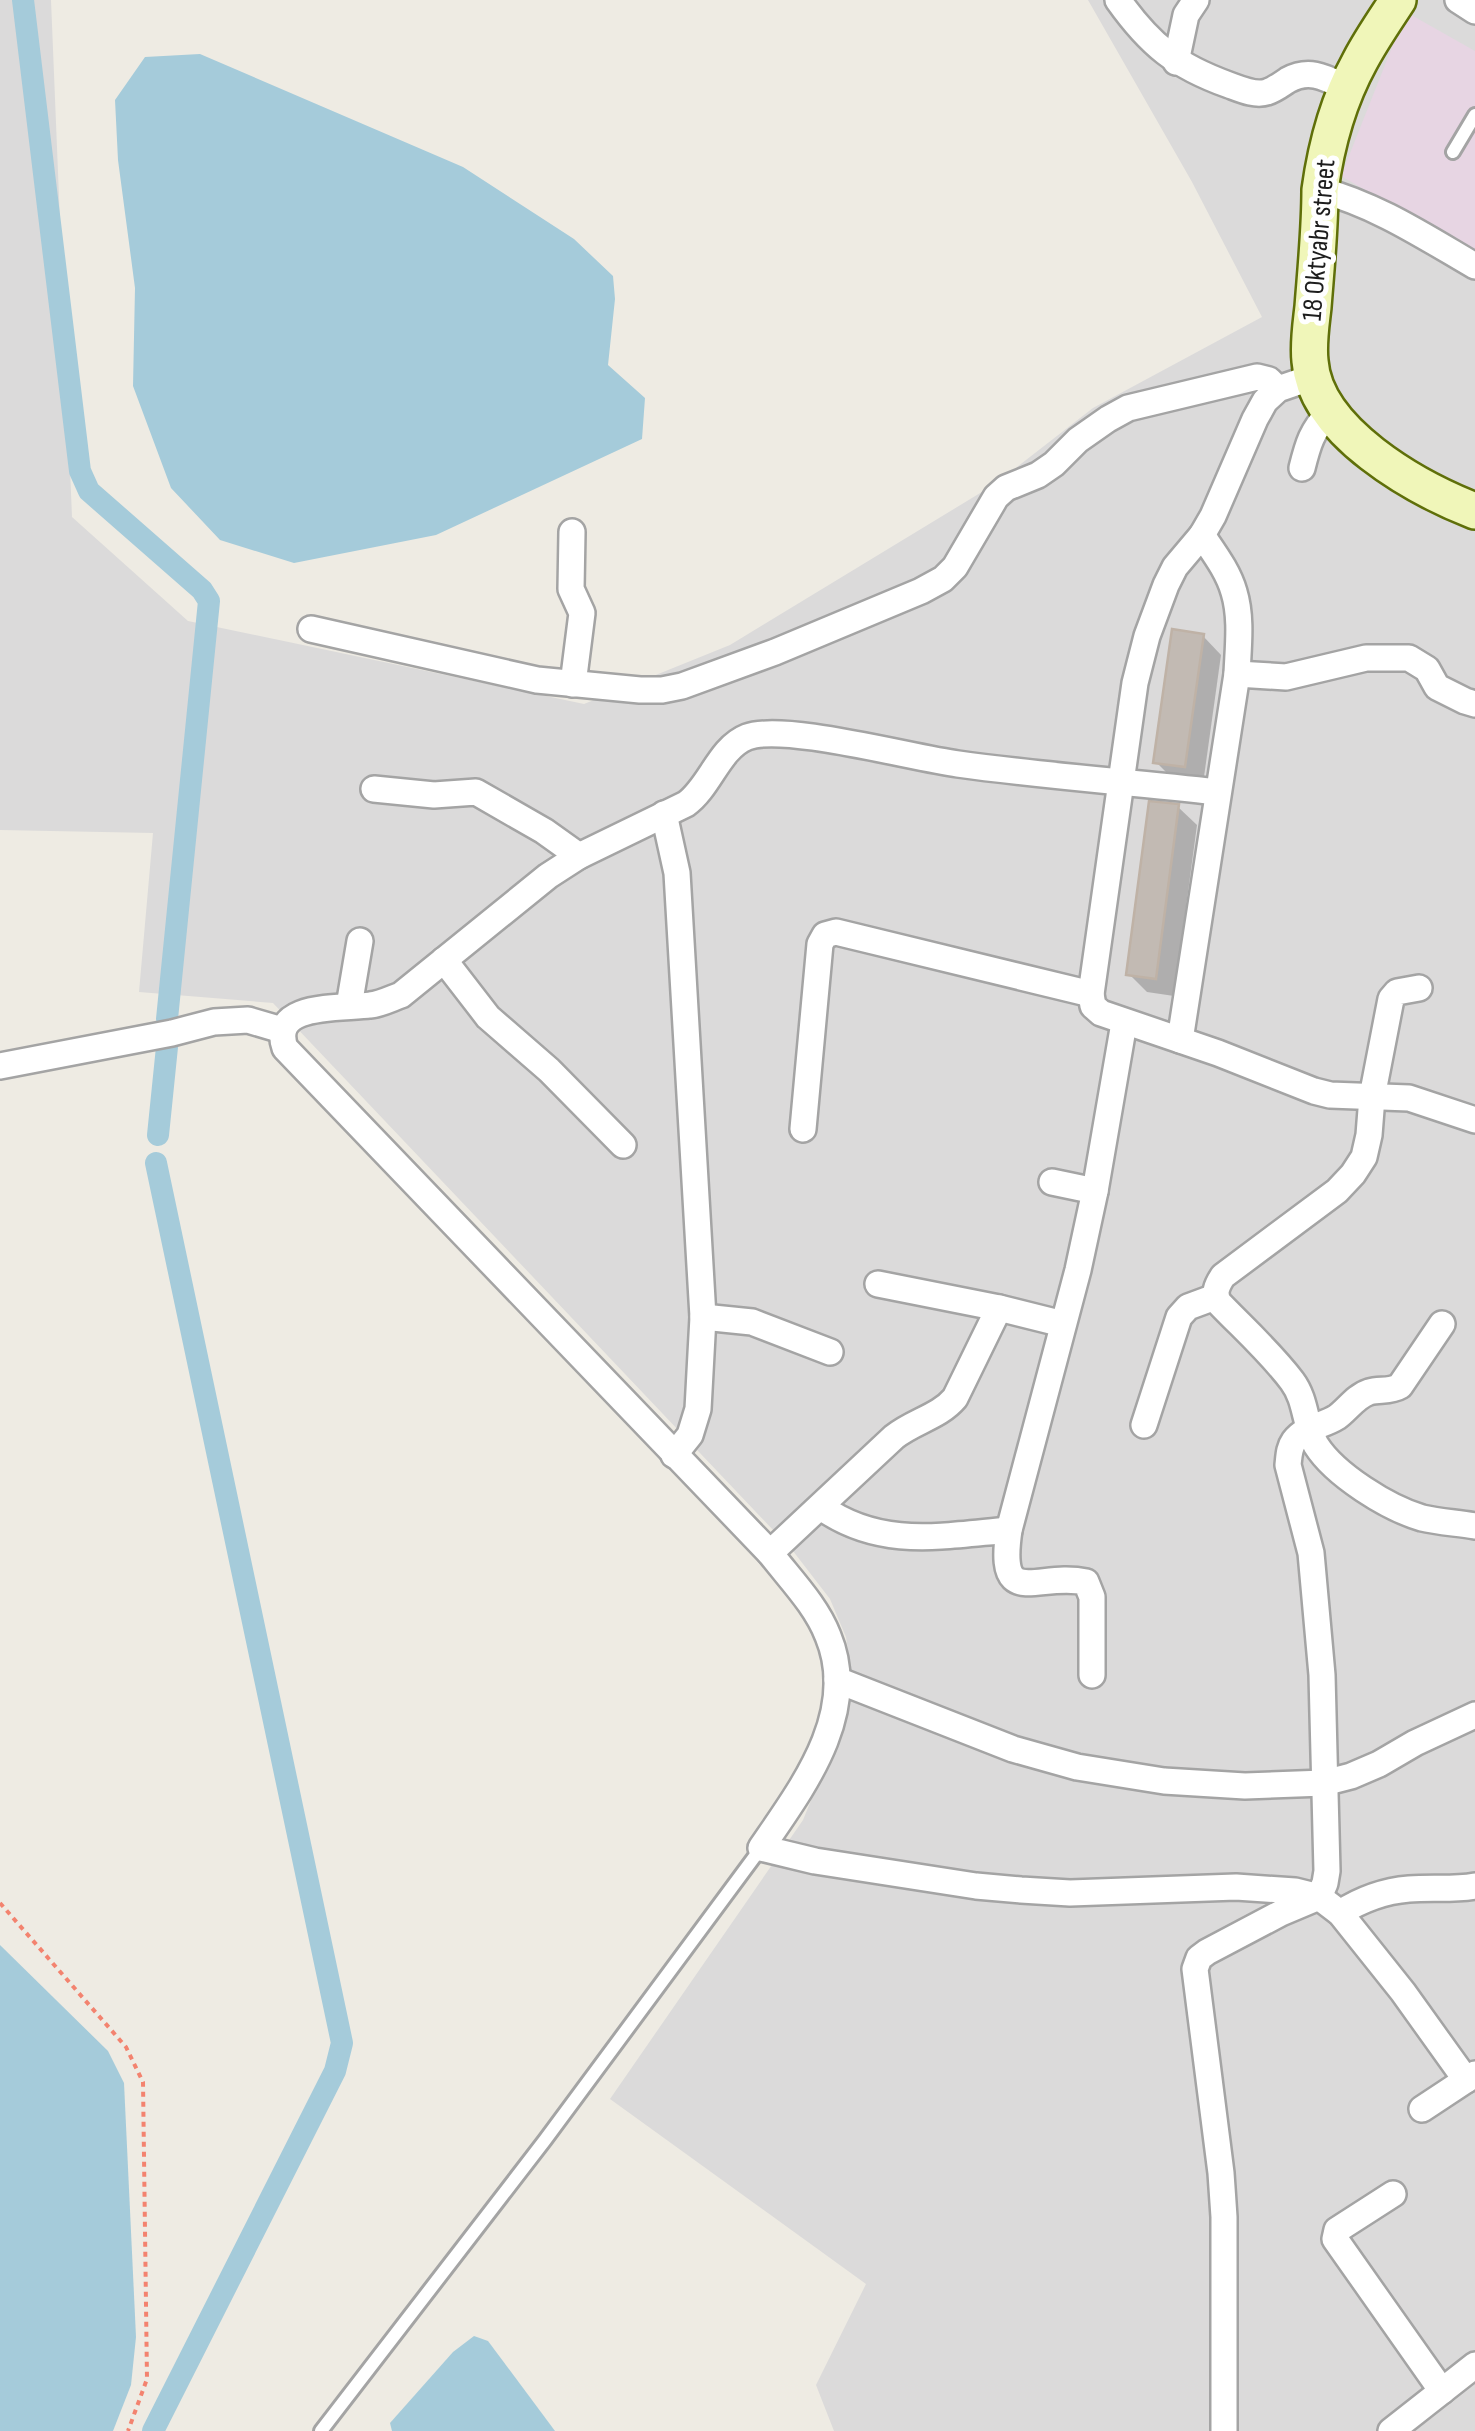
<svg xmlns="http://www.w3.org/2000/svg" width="1475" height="2431" viewBox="0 0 1475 2431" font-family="'Sofia Sans Condensed',sans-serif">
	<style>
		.residential { fill: #dbdada }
		.industrial { fill: #e7d5e3 }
		.water { fill: #a5cbda }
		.shadow { fill: #0003 }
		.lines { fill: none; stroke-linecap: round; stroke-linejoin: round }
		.canal { stroke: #a5cbda; stroke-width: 22 }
		.building { fill: #c2bab3; stroke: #bfb2a6; stroke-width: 2.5 }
		.lane-casing { stroke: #a4a4a4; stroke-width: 18 }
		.street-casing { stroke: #a4a4a4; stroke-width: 30 }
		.secondary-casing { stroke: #5f6f09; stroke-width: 40 }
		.path { stroke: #f3836f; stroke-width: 4; stroke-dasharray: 5 5; stroke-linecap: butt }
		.lane { stroke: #fff; stroke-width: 12 }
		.street { stroke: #fff; stroke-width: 25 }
		.secondary { stroke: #f0f6b9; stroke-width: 35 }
		.labels { text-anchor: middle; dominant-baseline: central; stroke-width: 10; stroke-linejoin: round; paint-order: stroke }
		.street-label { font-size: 28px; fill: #1d1d1d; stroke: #fff }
	</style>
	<rect width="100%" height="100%" fill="#eeebe3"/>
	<polygon class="residential" points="0,0 51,0 72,517 188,621 584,704 730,645 995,484 1093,408 1262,317 1192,182 1088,0 1475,0 1475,2431 834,2431 816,2385 866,2284 610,2099 803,1820 845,1717 850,1664 846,1637 830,1599 793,1551 273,1003 139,992 153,833 0,830"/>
	<polygon class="industrial" points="1406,12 1475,51 1475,254 1341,176"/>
	<g class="water">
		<polygon points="200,54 463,167 574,239 613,276 615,299 608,365 645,398 642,439 436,535 294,563 220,540 171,488 133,386 135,288 118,160 115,100 145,57"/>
		<polygon points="0,1945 108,2051 124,2083 136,2337 131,2385 113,2431 0,2431"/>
		<polygon points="474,2336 488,2341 555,2431 392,2431 390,2423 453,2352"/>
	</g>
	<g class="shadow">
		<polygon points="1203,636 1221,655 1203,784 1174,780 1156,762"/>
		<polygon points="1178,807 1197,825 1174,996 1147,992 1129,974"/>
	</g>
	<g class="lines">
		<g class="canal">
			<polyline points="23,0 80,471 89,491 202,590 209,601 167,1019"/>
			<polyline points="158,1135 167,1047"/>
			<polyline points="153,2431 335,2071 342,2043 156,1163"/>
		</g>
	</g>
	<g class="building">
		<polygon points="1172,629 1204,634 1185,767 1153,763"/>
		<polygon points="1149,801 1179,804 1156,979 1126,975"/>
	</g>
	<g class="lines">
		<defs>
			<g id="lane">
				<polyline points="1453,152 1475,115"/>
				<polyline points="321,2431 545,2140 761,1848"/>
			</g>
			<g id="street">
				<path d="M1118,0C1150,45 1176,66 1229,85C1240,89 1255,96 1267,92C1274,90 1282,84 1288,80C1310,68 1326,78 1347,88"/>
				<polyline points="1458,0 1475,11"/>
				<polyline points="1176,62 1186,15 1196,0"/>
				<path d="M1320,190C1377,205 1425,237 1475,266"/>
				<polyline points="1313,377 1278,389 1265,401 1255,419 1213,516 1202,535 1175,567 1166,585 1147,636 1135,683 1091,994 1093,1006 1101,1013 1218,1053 1314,1091 1330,1095 1409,1098 1475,1120"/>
				<path d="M1302,468C1308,444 1312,430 1329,413"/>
				<polyline points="572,532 571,589 582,613 573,684"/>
				<polyline points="311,629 537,680 640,690 662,690 682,686 775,652 921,591 943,579 955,567 996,497 1006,488 1038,475 1054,464 1078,440 1108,419 1128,408 1257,377 1269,380 1278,389"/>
				<polyline points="1237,674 1286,677 1366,658 1409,658 1427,669 1437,687 1465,701 1475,704"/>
				<polyline points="374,789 434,795 476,792 544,831 579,856"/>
				<path d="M1217,792C1131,782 1044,776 958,764C912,758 784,723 747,737C719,748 710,787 686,804L579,856L548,876L401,995C390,999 381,1004 370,1005C342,1009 269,1002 285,1048L770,1553C790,1579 816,1605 828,1636C860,1713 802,1788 761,1848L815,1861L976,1886L1021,1890L1070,1893L1236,1887L1295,1891L1319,1897L1340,1913L1403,1992L1466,2080"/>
				<polyline points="664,814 677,873 703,1317 698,1409 690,1435 674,1455"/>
				<polyline points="444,960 488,1017 549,1070 623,1145"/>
				<path d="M1419,988L1397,992L1391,999L1372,1097L1369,1135L1364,1157L1353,1174L1337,1191L1223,1276C1217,1285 1213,1293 1219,1303C1243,1328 1271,1353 1292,1381C1307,1401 1304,1424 1316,1445C1335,1475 1388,1508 1422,1518C1439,1522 1458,1523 1475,1526"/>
				<polyline points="349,1006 360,941"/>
				<path d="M1180,1040L1237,674C1238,648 1242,618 1234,592C1228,571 1214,553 1202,535"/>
				<polyline points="0,1066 172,1033 214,1022 248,1020 282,1030"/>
				<polyline points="803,1129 820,944 825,935 836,932 1091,994"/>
				<polyline points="1052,1182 1095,1191"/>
				<polyline points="878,1284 999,1308 1063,1324"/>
				<polyline points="703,1317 752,1322 830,1352"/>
				<polyline points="1144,1425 1179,1317 1188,1307 1215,1297"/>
				<path d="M821,1507C880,1549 941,1536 1009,1530"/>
				<path d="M770,1553L894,1437C914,1421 939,1417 955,1398L999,1308"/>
				<path d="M1092,1675V1597L1086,1582C1037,1571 997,1612 1009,1530L1078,1270L1095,1191L1124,1023"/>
				<polyline points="837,1680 1013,1749 1077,1767 1164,1781 1245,1786 1324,1783 1351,1776 1379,1764 1415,1743 1475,1715"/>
				<path d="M1340,1913C1362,1899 1384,1891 1409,1889C1432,1887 1453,1890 1475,1886"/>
				<polyline points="1422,2109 1475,2074"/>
				<polyline points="1393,2194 1337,2230 1335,2239 1442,2391"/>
				<path d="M1224,2431V2217L1221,2173L1195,1969L1199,1958L1207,1952L1281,1913L1319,1897L1325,1883L1327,1871L1322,1675L1311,1553L1288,1465C1289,1456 1289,1448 1294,1441C1304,1427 1323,1426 1337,1417C1347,1410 1356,1396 1369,1392C1380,1389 1390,1392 1400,1386L1442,1324"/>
				<polyline points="1391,2431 1475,2365"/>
			</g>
			<path id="secondary" d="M1398,0C1385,20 1371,40 1360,61C1338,101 1326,146 1320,190C1320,229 1316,268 1313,307C1311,325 1308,343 1310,361C1315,432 1416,488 1475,511"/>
		</defs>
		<use href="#lane" class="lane-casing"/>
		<use href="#street" class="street-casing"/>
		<use href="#secondary" class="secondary-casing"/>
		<polyline class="path" points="0,1903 126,2047 143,2082 147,2379 128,2431"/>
		<use href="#lane" class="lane"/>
		<use href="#street" class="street"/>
		<use href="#secondary" class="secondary"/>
	</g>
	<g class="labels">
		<g class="street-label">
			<text transform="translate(1319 240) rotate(-85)">18 Oktyabr street</text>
		</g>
	</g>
</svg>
